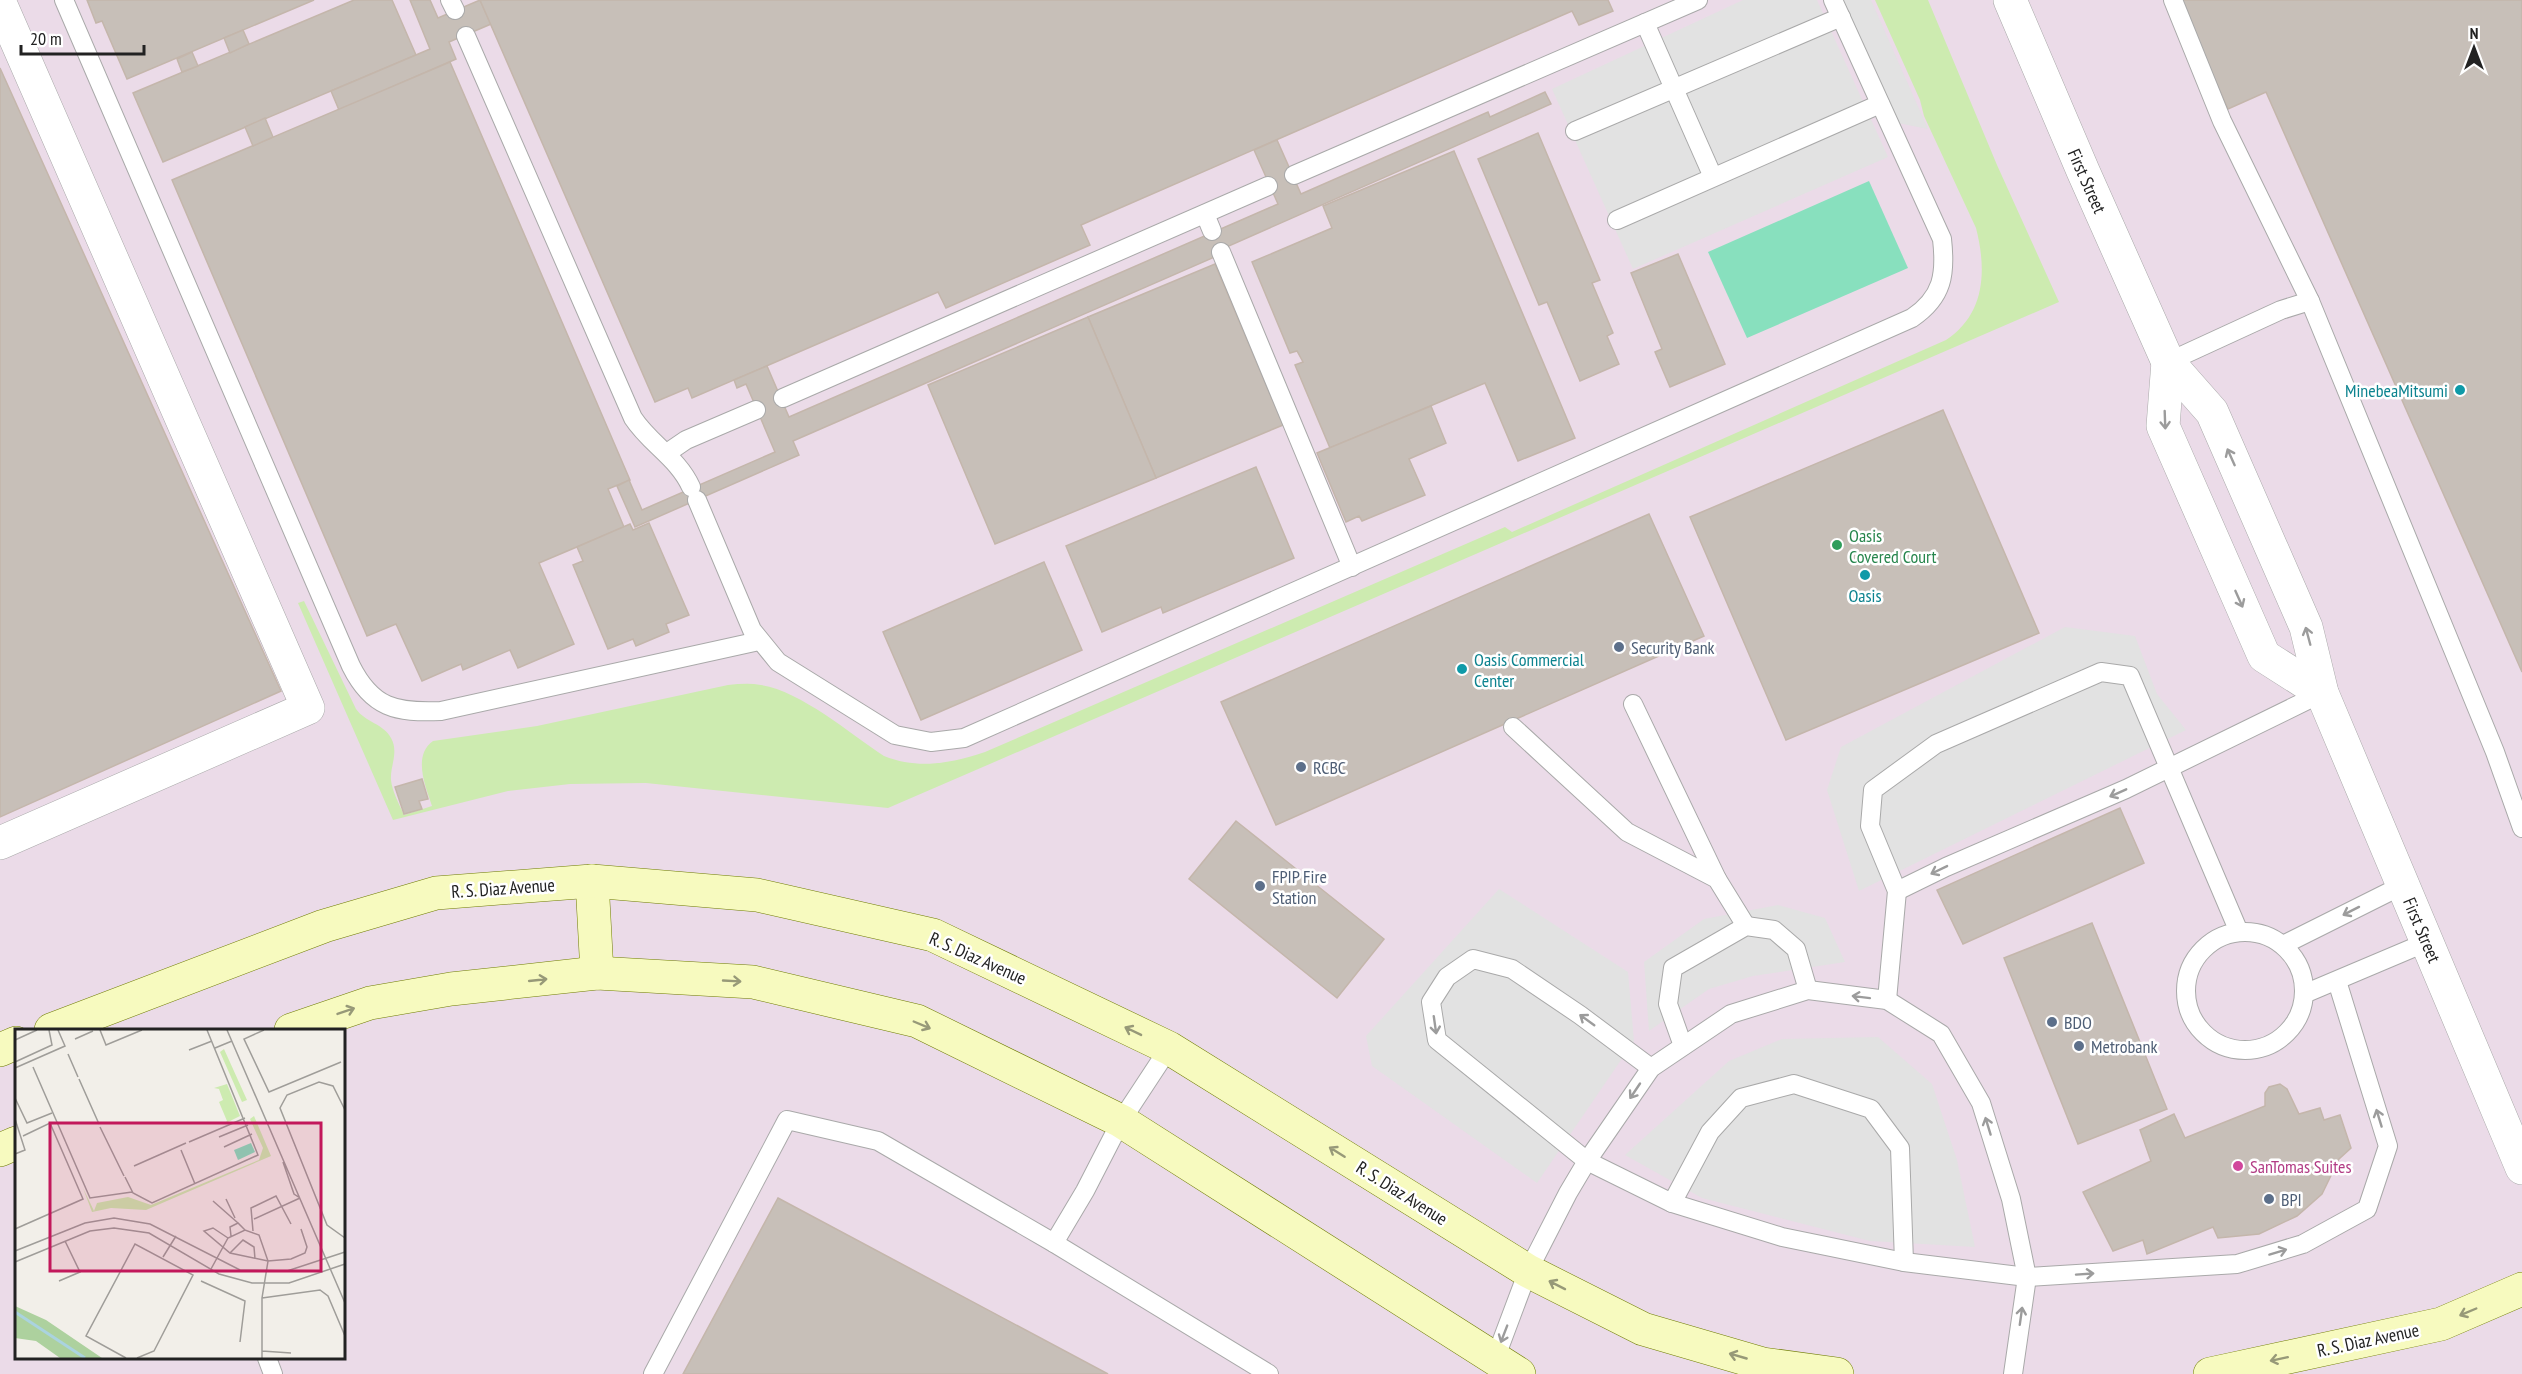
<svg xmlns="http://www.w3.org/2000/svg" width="2522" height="1374" viewBox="0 0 2522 1374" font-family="'PT Sans Narrow',sans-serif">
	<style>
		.industrial { fill: #ebdbe8; fill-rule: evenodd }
		.grass { fill: #cdebb0 }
		.pitch { fill: #88e0be }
		.parking { fill: #e2e2e2 }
		.building { fill: #c7bfb8; stroke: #c4b6ab; stroke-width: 1.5 }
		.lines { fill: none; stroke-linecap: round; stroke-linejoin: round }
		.lane-casing { stroke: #a9a9a9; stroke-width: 20 }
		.street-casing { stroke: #a9a9a9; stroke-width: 34 }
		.secondary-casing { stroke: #707d05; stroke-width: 34 }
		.lane { stroke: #fff; stroke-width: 18 }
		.street { stroke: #fff; stroke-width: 33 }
		.secondary { stroke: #f7fabf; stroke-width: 33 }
		.oneway { stroke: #9c9c9c }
		.oneway2 { stroke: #979978 }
		.culture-dot { fill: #0f9aa8; stroke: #fff; stroke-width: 2 }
		.leisure-dot { fill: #2e9e5b; stroke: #fff; stroke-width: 2 }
		.service-dot { fill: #5c6f8a; stroke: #fff; stroke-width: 2 }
		.hotel-dot { fill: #d1479c; stroke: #fff; stroke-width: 2 }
		.labels { text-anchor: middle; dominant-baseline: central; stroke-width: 5; stroke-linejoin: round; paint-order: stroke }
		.street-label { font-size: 18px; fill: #222; stroke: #fff }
		.culture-label { font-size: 18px; fill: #0d838f; stroke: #fff; text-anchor: end }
		.leisure-label { font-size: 18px; fill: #27864d; stroke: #fff; text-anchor: start }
		.service-label { font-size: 18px; fill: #4e5e75; stroke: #fff; text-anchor: start }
		.hotel-label { font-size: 18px; fill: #b23c85; stroke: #fff; text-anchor: start }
		.inset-river { fill: none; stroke: #aad3df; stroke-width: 3 }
		.inset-road { fill: none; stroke: #9f9d99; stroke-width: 1.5 }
		.view { fill: #c2185b; fill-opacity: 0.15; stroke: #c2185b; stroke-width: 3 }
		.inset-edge { fill: none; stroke: #222; stroke-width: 3 }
	</style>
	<rect width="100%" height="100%" fill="#f2efe9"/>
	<path class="industrial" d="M0,0H2522V1374H0ZM16,1030H344V1358H16Z"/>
	<path class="grass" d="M1875,0H1928L1997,165L2059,302L888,808L646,783L570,784L508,791L393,820L298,603L304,601L356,709C365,722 384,724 391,738C399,752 390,766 391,780C392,791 399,804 404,815L432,806C426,787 412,756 433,741L537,726L728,685C739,684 750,683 761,685C799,690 851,734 884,756C919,770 951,763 985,752L1505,527L1512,532L1946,340C1985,314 1987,271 1976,228L1924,116L1920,100Z"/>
	<polygon class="pitch" points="1869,181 1908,268 1747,338 1708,252"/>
	<g class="parking">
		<polygon points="1743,0 1817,0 1888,157 1633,269 1552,89"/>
		<polygon points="1843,0 1871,0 1928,129 1898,123"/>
		<polygon points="2065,627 2135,636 2157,694 2186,730 1859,891 1827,790 1841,747"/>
		<polygon points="1499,889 1628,972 1634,1041 1537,1183 1372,1066 1366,1036"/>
		<polygon points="1778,905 1825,918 1845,962 1753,976 1709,989 1649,1031 1644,962 1704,919"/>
		<polygon points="1878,1037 1932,1084 1957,1160 1975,1247 1870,1241 1702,1198 1625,1155 1729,1061 1782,1039"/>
	</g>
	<g class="building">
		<polygon points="87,0 314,0 127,79 102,21 96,23"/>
		<polygon points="354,0 392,0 416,55 163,162 133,93"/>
		<polygon points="410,0 430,0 438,18 480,0 491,24 449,42 456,59 339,110 331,91 430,49"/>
		<polygon points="480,0 1608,0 1613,11 1579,25 1572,11 1081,225 1090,245 946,308 938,292 692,398 688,388 655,402"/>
		<polygon points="2179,0 2522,0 2522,672 2266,92 2228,109"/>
		<polygon points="243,30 249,44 230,53 224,38"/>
		<polygon points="192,52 198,66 182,72 177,59"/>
		<polygon points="450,62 630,480 608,489 624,527 539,563 574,644 518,668 510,650 463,670 461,664 422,681 396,624 367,636 172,180"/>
		<polygon points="0,68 281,691 0,817"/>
		<polygon points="1545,92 1551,104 1215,252 1217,256 793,441 799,455 635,527 617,486 629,480 642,510 775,452 746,384 737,388 734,380 767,366 789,417 1278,204 1254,150 1277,140 1301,194 1488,112 1490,117"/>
		<polygon points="265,118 273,137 253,146 245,127"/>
		<polygon points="1538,133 1600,280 1592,283 1613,333 1607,336 1619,364 1580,381 1547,302 1539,305 1478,159"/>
		<polygon points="1454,151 1575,438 1518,461 1485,383 1330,448 1295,365 1303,362 1297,351 1290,353 1252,262 1332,228 1323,206"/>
		<polygon points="1678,254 1725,364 1670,387 1655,352 1662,349 1631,273"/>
		<polygon points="1215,264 1283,425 1156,478 1088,317"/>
		<polygon points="1088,317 1156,478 995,544 928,385"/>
		<polygon points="1431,406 1446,443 1409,459 1425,495 1362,521 1359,516 1346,522 1317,453"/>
		<polygon points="1943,410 2039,633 1786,740 1690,517"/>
		<polygon points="1256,467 1294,558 1163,613 1161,607 1102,632 1066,546"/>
		<polygon points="1649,514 1704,636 1276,825 1221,702"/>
		<polygon points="649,523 689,615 666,624 669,632 636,646 633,639 608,649 573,565 583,561 577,547 630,524 633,530"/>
		<polygon points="1044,562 1082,650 921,720 883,632"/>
		<polygon points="422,779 428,799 419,801 422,809 404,814 395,787"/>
		<polygon points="2120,808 2144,863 1963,944 1937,890"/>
		<polygon points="1236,821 1384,939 1337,998 1189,879"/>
		<polygon points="2092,923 2167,1109 2078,1144 2004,958"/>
		<polygon points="2280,1084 2287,1089 2299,1114 2320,1108 2324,1120 2340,1115 2351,1148 2339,1159 2322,1194 2297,1216 2259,1234 2218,1238 2213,1227 2147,1254 2143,1240 2113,1251 2083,1192 2151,1161 2140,1130 2174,1114 2185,1138 2265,1106 2265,1093 2269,1087"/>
		<polygon points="778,1198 1108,1374 683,1374"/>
	</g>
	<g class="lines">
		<defs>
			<g id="lane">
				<path d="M64,0L351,666C372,708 396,713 441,711L759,641"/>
				<polyline points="450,0 455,10"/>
				<polyline points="2173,0 2222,121 2310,301 2495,752 2522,828"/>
				<polyline points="1645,23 1713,177"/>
				<path d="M466,36L633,418C650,444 678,458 691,487"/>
				<polyline points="1575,131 1841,17"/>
				<polyline points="1294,175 1698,0"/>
				<polyline points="1205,214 1212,231"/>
				<polyline points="1617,220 1880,104"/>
				<polyline points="1221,252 1352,567"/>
				<polyline points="2168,362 2281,310 2310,301"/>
				<polyline points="783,398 1268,186"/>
				<polyline points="667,453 686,440 756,410"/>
				<path d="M697,500L752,630L778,662L895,735L931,742L964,738L1912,318C1943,297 1946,274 1942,239L1833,0"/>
				<polyline points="1633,704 1717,879"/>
				<polyline points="1513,727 1627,832 1717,879 1746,926"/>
				<polyline points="1897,891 1946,867 2126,789 2322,693"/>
				<circle cx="2245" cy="991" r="59"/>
				<polyline points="2283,945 2403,885"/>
				<polyline points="2304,994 2427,942"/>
				<polyline points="1887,1000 1897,891 1870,826 1873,790 1936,744 2101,672 2130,676 2239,932"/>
				<polyline points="1683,1046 1668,1004 1673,968 1746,926 1774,930 1796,949 1808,990"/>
				<polyline points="1651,1068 1580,1015 1512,969 1473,959 1447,977 1431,1002 1437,1040 1587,1161 1672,1203 1782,1237 1904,1262 2027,1277 2237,1264 2303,1244 2367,1209 2388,1146 2337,981"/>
				<polyline points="1672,1203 1710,1132 1741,1098 1794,1084 1871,1109 1900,1148 1904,1262"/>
				<polyline points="1054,1243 1085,1191 1121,1121 1169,1048"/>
				<polyline points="267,1358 273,1374"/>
				<polyline points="1495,1359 1528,1271 1568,1193 1587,1161 1651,1068 1731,1014 1808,990 1887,1000 1941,1034 1981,1103 2011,1199 2027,1277 2013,1374"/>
				<polyline points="653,1374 787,1120 878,1141 1054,1243 1269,1374"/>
			</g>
			<g id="street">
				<polyline points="2010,0 2083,171 2168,362 2212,412 2306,627 2322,693 2522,1168"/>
				<polyline points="0,3 308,708 0,843"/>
				<polyline points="2168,362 2163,426 2264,656 2322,693"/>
			</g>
			<g id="secondary">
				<polyline points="592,881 597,973"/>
				<polyline points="51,1030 324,926 436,893 592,881 757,895 933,935 1169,1048 1528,1271 1643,1329 1763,1364 1837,1374"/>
				<polyline points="291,1030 370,1003 451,989 597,973 753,982 917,1021 1121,1121 1519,1374"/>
				<polyline points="0,1050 16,1043"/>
				<polyline points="0,1150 16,1143"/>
				<polyline points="2210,1374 2441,1324 2522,1289"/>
			</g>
		</defs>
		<use href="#lane" class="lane-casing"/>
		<use href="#street" class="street-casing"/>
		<use href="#secondary" class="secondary-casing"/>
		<use href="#lane" class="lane"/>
		<use href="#street" class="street"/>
		<use href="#secondary" class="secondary"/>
	</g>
	<defs><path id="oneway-shaft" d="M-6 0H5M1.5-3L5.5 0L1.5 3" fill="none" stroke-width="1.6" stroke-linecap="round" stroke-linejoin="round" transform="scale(1.5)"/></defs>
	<g class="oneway">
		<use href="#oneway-shaft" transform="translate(2165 420) rotate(88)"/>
		<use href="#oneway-shaft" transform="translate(2231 457) rotate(-114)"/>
		<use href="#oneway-shaft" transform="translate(2239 599) rotate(66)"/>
		<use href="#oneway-shaft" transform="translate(2308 636) rotate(-105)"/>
		<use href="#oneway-shaft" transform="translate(2118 793) rotate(156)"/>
		<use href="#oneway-shaft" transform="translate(1939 870) rotate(154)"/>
		<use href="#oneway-shaft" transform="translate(2351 911) rotate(153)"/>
		<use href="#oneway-shaft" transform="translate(1861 997) rotate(-173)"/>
		<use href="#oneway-shaft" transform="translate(1587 1020) rotate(-144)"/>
		<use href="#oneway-shaft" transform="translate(1435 1025) rotate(82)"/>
		<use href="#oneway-shaft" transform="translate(1635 1091) rotate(124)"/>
		<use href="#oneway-shaft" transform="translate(2379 1118) rotate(-107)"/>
		<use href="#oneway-shaft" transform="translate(1988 1126) rotate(-107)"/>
		<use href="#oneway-shaft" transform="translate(2278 1252) rotate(-17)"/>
		<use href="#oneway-shaft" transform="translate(2085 1274) rotate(-4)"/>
		<use href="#oneway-shaft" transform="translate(2021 1316) rotate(-82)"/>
		<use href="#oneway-shaft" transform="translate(1504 1334) rotate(111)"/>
	</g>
	<g class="oneway2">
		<use href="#oneway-shaft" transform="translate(538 980) rotate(-6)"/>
		<use href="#oneway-shaft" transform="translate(732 981) rotate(3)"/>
		<use href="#oneway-shaft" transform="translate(346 1011) rotate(-19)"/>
		<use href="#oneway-shaft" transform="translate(922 1025) rotate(23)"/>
		<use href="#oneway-shaft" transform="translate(1133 1031) rotate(-154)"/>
		<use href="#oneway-shaft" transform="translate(1337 1152) rotate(-148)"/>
		<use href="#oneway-shaft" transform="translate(1557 1285) rotate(-153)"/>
		<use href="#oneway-shaft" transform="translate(2468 1312) rotate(157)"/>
		<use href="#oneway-shaft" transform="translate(1738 1356) rotate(-164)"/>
		<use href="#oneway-shaft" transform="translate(2279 1359) rotate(168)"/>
	</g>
	<g class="culture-dot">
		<circle cx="2460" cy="390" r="6"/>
		<circle cx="1865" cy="575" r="6"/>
		<circle cx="1462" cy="669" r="6"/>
	</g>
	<circle class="leisure-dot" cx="1837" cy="545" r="6"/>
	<g class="service-dot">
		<circle cx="1619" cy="647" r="6"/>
		<circle cx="1301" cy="767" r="6"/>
		<circle cx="1260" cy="886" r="6"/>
		<circle cx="2052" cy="1022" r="6"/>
		<circle cx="2079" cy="1046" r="6"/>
		<circle cx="2269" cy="1199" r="6"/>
	</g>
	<circle class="hotel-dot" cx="2238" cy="1166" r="6"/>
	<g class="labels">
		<g class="street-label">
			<text transform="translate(2087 181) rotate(66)">First Street</text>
			<text transform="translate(503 888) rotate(-4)">R. S. Diaz Avenue</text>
			<text transform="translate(2422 930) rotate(67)">First Street</text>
			<text transform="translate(978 958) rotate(24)">R. S. Diaz Avenue</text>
			<text transform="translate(1402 1193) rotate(32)">R. S. Diaz Avenue</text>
			<text transform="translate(2368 1340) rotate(-12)">R. S. Diaz Avenue</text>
		</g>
		<g class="culture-label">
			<text x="2448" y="390">MinebeaMitsumi</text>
			<text x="1865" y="595" text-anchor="middle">Oasis</text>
			<text x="1474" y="659" text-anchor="start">Oasis Commercial<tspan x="1474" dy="21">Center</tspan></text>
		</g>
		<g class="leisure-label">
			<text x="1849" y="535">Oasis<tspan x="1849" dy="21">Covered Court</tspan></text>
		</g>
		<g class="service-label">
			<text x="1631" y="647">Security Bank</text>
			<text x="1313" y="767">RCBC</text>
			<text x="1272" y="876">FPIP Fire<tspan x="1272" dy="21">Station</tspan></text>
			<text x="2064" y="1022">BDO</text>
			<text x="2091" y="1046">Metrobank</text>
			<text x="2281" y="1199">BPI</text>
		</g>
		<g class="hotel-label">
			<text x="2250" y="1166">SanTomas Suites</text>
		</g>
	</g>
	<g transform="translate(15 1029)">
		<rect width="330" height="330" fill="#f2efe9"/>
		<path d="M209,20L232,71L227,73L205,23ZM212,55L225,87L209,95L212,92L204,73L208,71L204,60L199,59ZM239,87L256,127L131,181L96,179L77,183L68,159L79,182L82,174L113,168L136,176L244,131L248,119L235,90Z" fill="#cdebb0"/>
		<path d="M0,277L31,291L87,329H45L21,312L0,309Z" fill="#add19e"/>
		<path d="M236,114L240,123L223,131L219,121Z" fill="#88e0be"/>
		<path class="inset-river" d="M0,283L70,329"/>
		<path class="inset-road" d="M85,1L91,16L127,1M212,1L330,274M249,1L229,10L254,63L326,33M60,10L78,2M0,11L22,1M200,19L217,12M174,21L197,12M53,25L63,48M0,33L37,16L34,1M18,38L75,169L117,163M0,39L50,17L43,1M64,50L84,95M0,69L12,94L37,84M330,81L318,57L304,53L272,66L265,79L312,196L330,209M0,90L10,121L0,125M85,98L109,147M204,108L233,96M174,113L230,89M209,118L237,105M166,121L180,155M268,133L279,165L285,169M119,137L171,114M110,148L118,164L137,174L243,126L192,1M211,170L220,189M198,172L223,194M239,190L285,169M0,200L68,170L35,94L8,107M238,202L236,179L261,167L276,195M216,207L215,198L223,194L230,201M213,209L198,199L189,202L215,224L253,232L276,230L290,224L292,218L286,200M0,222L70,194L99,189L135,195L225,241L272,242L330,223M215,224L228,211L239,218L240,230M148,228L161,207M0,233L75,202L99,199L134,204L204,245L237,254H274L330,235M196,240L213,209L230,201L244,206L253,232L247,269V329M44,252L65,243L50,212M186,252L230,272L225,313M247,269L305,261L313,267L330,307M247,322L276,324M111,329L71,307L120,215L178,246L139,322L122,329"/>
		<path class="view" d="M35,94H306V242H35Z"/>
		<rect width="330" height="330" class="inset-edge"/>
	</g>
	<g transform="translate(2474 48)" stroke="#ffffff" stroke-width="4.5" paint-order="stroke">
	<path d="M0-4.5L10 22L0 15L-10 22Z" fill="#222222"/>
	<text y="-9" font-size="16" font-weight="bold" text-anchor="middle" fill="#222222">N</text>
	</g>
	<path d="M21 45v9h123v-9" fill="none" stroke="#222222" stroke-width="3"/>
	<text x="30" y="45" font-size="18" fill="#222222" stroke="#ffffff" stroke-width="4.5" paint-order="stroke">20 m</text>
</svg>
